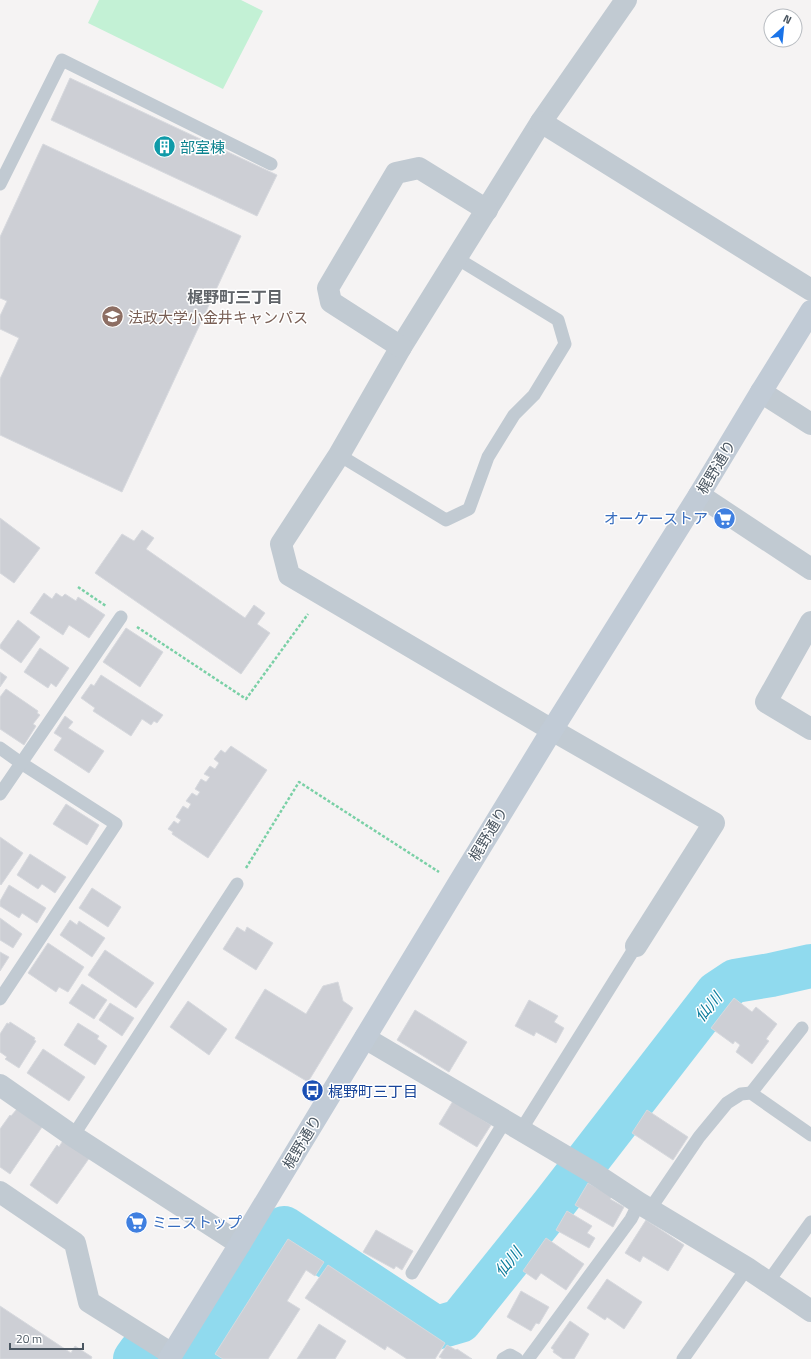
<svg xmlns="http://www.w3.org/2000/svg" width="811" height="1359" viewBox="0 0 811 1359" font-family="'Titillium Web','Noto Sans JP',sans-serif">
	<style>
		.green { fill: #c3f1d5 }
		.lines { fill: none; stroke-linecap: round; stroke-linejoin: round }
		.river { stroke: #90daee; stroke-width: 44 }
		.building { fill: #cdcfd5; stroke: #d7d9de }
		.path { stroke: #7ad0a6; stroke-width: 2.5; stroke-dasharray: 3 2; stroke-linecap: butt }
		.lane { stroke: #c1cad2; stroke-width: 13 }
		.street { stroke: #c1cad2; stroke-width: 22 }
		.secondary { stroke: #c1cbd6; stroke-width: 22 }
		.labels { text-anchor: middle; dominant-baseline: central; stroke-width: 3; stroke-linejoin: round; paint-order: stroke }
		.culture-label { font-size: 15px; fill: #0d838f; stroke: #fff; text-anchor: start }
		.education-label { font-size: 15px; fill: #785e54; stroke: #fff; text-anchor: start }
		.street-label { font-size: 15px; fill: #4a5661; stroke: #fff }
		.shop-label { font-size: 15px; fill: #366cbe; stroke: #fff; text-anchor: end }
		.transit-label { font-size: 15px; fill: #164399; stroke: #fff; text-anchor: start }
		.neighbourhood-label { font-size: 16px; font-weight: bold; fill: #5f6368; stroke: #fff }
		.water-label { font-size: 16px; font-style: italic; fill: #0c7c9b; stroke: #fff }
	</style>
	<rect width="100%" height="100%" fill="#f5f3f3"/>
	<polygon class="green" points="99,0 241,0 263,11 223,89 88,23"/>
	<g class="lines">
		<g class="river">
			<polyline points="135,1359 140,1352 142,1354"/>
			<polyline points="199,1359 284,1228 436,1328 460,1321 553,1205 717,993 735,981 771,975 811,966"/>
		</g>
	</g>
	<g class="building">
		<polygon points="70,78 277,175 257,216 51,120"/>
		<polygon points="43,144 241,236 122,492 0,435 0,379 19,338 0,329 0,316 7,301 0,298 0,237"/>
		<polygon points="0,518 40,548 14,583 0,573"/>
		<polygon points="142,530 154,538 146,549 245,618 254,605 265,613 257,624 270,633 241,674 95,573 122,534 134,541"/>
		<polygon points="44,593 52,599 56,593 62,597 65,594 76,601 78,597 105,615 89,638 69,625 63,635 30,613"/>
		<polygon points="18,620 40,637 21,663 0,648 0,645"/>
		<polygon points="126,628 163,652 140,687 103,662"/>
		<polygon points="40,648 69,668 56,687 51,683 48,688 24,672"/>
		<polygon points="0,672 7,677 0,687"/>
		<polygon points="101,675 163,715 157,723 154,721 151,725 142,719 131,736 93,711 95,708 81,698 91,684 94,686"/>
		<polygon points="6,689 38,711 37,713 40,715 33,724 36,726 24,745 0,729 0,697"/>
		<polygon points="65,716 73,722 68,728 104,751 89,773 54,750 62,738 54,733"/>
		<polygon points="231,746 267,770 208,858 172,834 173,832 168,829 174,821 178,824 181,820 176,817 183,806 188,809 191,804 186,801 192,793 197,796 200,792 195,789 201,779 206,782 210,777 204,774 210,766 215,769 219,763 214,759 221,750 225,753"/>
		<polygon points="66,804 99,825 87,845 53,824"/>
		<polygon points="0,837 23,853 1,885 0,884"/>
		<polygon points="30,854 66,877 55,893 42,884 38,889 17,875"/>
		<polygon points="9,885 46,908 37,923 22,913 19,918 0,906 0,901"/>
		<polygon points="92,888 121,907 108,927 79,908"/>
		<polygon points="0,918 22,934 13,948 0,940"/>
		<polygon points="70,920 77,925 79,921 105,938 92,957 60,935"/>
		<polygon points="237,927 245,932 247,927 273,943 256,970 223,949"/>
		<polygon points="48,943 84,967 68,992 59,987 56,992 28,973"/>
		<polygon points="105,950 154,983 136,1008 88,975"/>
		<polygon points="0,952 9,957 0,971"/>
		<polygon points="338,982 343,1001 353,1008 308,1082 235,1038 265,989 306,1014 323,986"/>
		<polygon points="82,984 107,1000 94,1019 69,1003"/>
		<polygon points="734,998 752,1012 756,1007 777,1024 766,1039 769,1041 752,1064 736,1052 740,1045 735,1041 733,1044 711,1028"/>
		<polygon points="529,1000 558,1016 554,1022 564,1028 556,1043 536,1032 534,1036 515,1026"/>
		<polygon points="188,1001 227,1029 209,1055 170,1027"/>
		<polygon points="110,1003 134,1018 122,1036 99,1020"/>
		<polygon points="415,1010 467,1042 449,1072 397,1040"/>
		<polygon points="10,1022 35,1038 34,1040 36,1041 19,1068 5,1059 7,1057 0,1052 0,1034 7,1023 9,1024"/>
		<polygon points="78,1023 99,1036 97,1039 107,1046 95,1065 64,1045"/>
		<polygon points="43,1049 85,1077 69,1101 27,1073"/>
		<polygon points="453,1101 491,1125 477,1147 439,1124"/>
		<polygon points="17,1109 42,1127 10,1174 0,1167 0,1129 10,1115 11,1116"/>
		<polygon points="647,1110 688,1137 673,1160 632,1133"/>
		<polygon points="64,1139 90,1157 57,1204 30,1185 57,1145 59,1147"/>
		<polygon points="588,1183 612,1196 610,1199 624,1207 613,1227 575,1205"/>
		<polygon points="567,1211 592,1226 587,1233 595,1238 589,1248 556,1230"/>
		<polygon points="646,1220 684,1245 668,1271 643,1256 640,1262 625,1253"/>
		<polygon points="376,1230 413,1251 402,1270 396,1266 394,1269 363,1252"/>
		<polygon points="546,1238 584,1264 566,1290 541,1273 536,1280 523,1271"/>
		<polygon points="288,1239 324,1262 315,1276 306,1270 287,1301 300,1309 268,1359 223,1359 215,1354"/>
		<polygon points="328,1265 445,1343 435,1359 407,1359 387,1346 385,1350 305,1298"/>
		<polygon points="607,1279 642,1302 624,1329 607,1317 605,1320 587,1308"/>
		<polygon points="521,1291 549,1307 539,1324 536,1323 531,1331 507,1317"/>
		<polygon points="0,1306 71,1353 75,1346 92,1357 91,1359 0,1359"/>
		<polygon points="570,1321 589,1334 574,1359 563,1359 553,1352 554,1350 551,1348"/>
		<polygon points="319,1324 346,1341 335,1359 297,1359"/>
		<polygon points="447,1345 456,1350 457,1349 472,1359 443,1359 439,1357"/>
	</g>
	<g class="lines">
		<g class="path">
			<polyline points="78,587 106,606"/>
			<polyline points="137,627 246,699 308,614"/>
			<polyline points="246,868 299,782 439,872"/>
		</g>
		<g class="lane">
			<polyline points="0,184 62,60 271,164"/>
			<polyline points="339,455 446,520 469,509 488,457 514,415 534,395 565,344 558,320 458,259"/>
			<polyline points="0,748 21,763 116,824 0,999"/>
			<polyline points="0,794 121,617"/>
			<polyline points="751,1093 802,1028"/>
			<polyline points="521,1130 636,946"/>
			<polyline points="73,1136 237,884"/>
			<polyline points="650,1209 699,1137 727,1103 741,1094 751,1093 811,1135"/>
			<polyline points="412,1273 505,1121"/>
			<polyline points="768,1282 811,1222"/>
			<polyline points="503,1359 510,1355 517,1359"/>
			<polyline points="528,1359 631,1219 639,1203"/>
			<polyline points="683,1359 747,1268"/>
		</g>
		<g class="street">
			<polyline points="626,0 541,122 401,347 339,455 281,544 289,575 552,730 714,823 636,946"/>
			<polyline points="541,122 811,290"/>
			<polyline points="401,347 331,302 328,288 396,173 419,168 487,210"/>
			<polyline points="761,392 811,424"/>
			<polyline points="699,495 811,569"/>
			<polyline points="811,622 766,702 811,729"/>
			<polyline points="365,1038 592,1172 639,1203 747,1268 811,1311"/>
			<polyline points="0,1085 73,1136 240,1244"/>
			<polyline points="0,1192 75,1243 89,1302 172,1354"/>
		</g>
		<polyline class="secondary" points="169,1359 240,1244 458,884 552,730 699,495 761,392 811,311"/>
	</g>
	<defs>
		<symbol id="building-disc" viewBox="-11 -11 22 22"><circle r="9.5" fill="#0f9aa8" stroke="#fff"/><path d="M-4-6H4V6H1V3H-1V6H-4ZM-2.5-4.3h1.7v1.8h-1.7ZM.8-4.3h1.7v1.8H.8ZM-2.5-1h1.7V.8h-1.7ZM.8-1h1.7V.8H.8Z" fill="#fff"/></symbol>
		<symbol id="school-disc" viewBox="-11 -11 22 22"><circle r="9.5" fill="#8d6e63" stroke="#fff"/><path d="M0-5L7-2L0 1L-7-2ZM-4 1L0 2.5L4 1V4Q0 6-4 4Z" fill="#fff"/></symbol>
		<symbol id="supermarket-disc" viewBox="-11 -11 22 22"><circle r="9.5" fill="#3f7fe0" stroke="#fff"/><path d="M-6-5.5h2.5l.6 2H6L4.5 2H-2.5L-4.4-4H-6ZM-1.5 3.2a1.3 1.3 0 1 0 .1 0ZM3 3.2a1.3 1.3 0 1 0 .1 0Z" fill="#fff"/></symbol>
		<symbol id="bus-disc" viewBox="-11 -11 22 22"><circle r="9.5" fill="#1a4fb4" stroke="#fff"/><path d="M-5-6H5V4H4V6H2V4H-2V6H-4V4H-5ZM-3.5-4V0h7V-4ZM-3.5 1.2v1.5H-2V1.2ZM2 1.2v1.5H3.5V1.2Z" fill="#fff"/></symbol>
	</defs>
	<g fill-rule="evenodd">
		<use href="#building-disc" x="152" y="134" width="25" height="25"/>
		<use href="#school-disc" x="100" y="304" width="25" height="25"/>
		<use href="#supermarket-disc" x="712" y="506" width="25" height="25"/>
		<use href="#bus-disc" x="300" y="1078" width="25" height="25"/>
		<use href="#supermarket-disc" x="124" y="1210" width="25" height="25"/>
	</g>
	<g class="labels">
		<g class="culture-label">
			<text x="180" y="147">部室棟</text>
		</g>
		<g class="education-label">
			<text x="128" y="317">法政大学小金井キャンパス</text>
		</g>
		<g class="street-label">
			<text transform="translate(716 467) rotate(-59)">梶野通り</text>
			<text transform="translate(488 834) rotate(-59)">梶野通り</text>
			<text transform="translate(302 1142) rotate(-59)">梶野通り</text>
		</g>
		<g class="shop-label">
			<text x="708" y="518">オーケーストア</text>
			<text x="152" y="1222" text-anchor="start">ミニストップ</text>
		</g>
		<g class="transit-label">
			<text x="328" y="1091">梶野町三丁目</text>
		</g>
		<g class="neighbourhood-label">
			<text x="235" y="297">梶野町三丁目</text>
		</g>
		<g class="water-label">
			<text transform="translate(708 1007) rotate(-50)">仙川</text>
			<text transform="translate(508 1262) rotate(-51)">仙川</text>
		</g>
	</g>
	<g transform="translate(783 28) rotate(27)"><circle r="19" fill="#ffffff" stroke="#b7bbc0"/>
	<path d="M0-3L7 15L0 10L-7 15Z" fill="#1a73e8"/>
	<text y="-6" font-size="11" font-weight="bold" text-anchor="middle" fill="#4a5661">N</text>
	</g>
	<path d="M10 1343v6h73v-6" fill="none" stroke="#4a5661" stroke-width="2"/>
	<text x="16" y="1343" font-size="12" fill="#4a5661" stroke="#ffffff" stroke-width="3" paint-order="stroke">20 m</text>
</svg>
